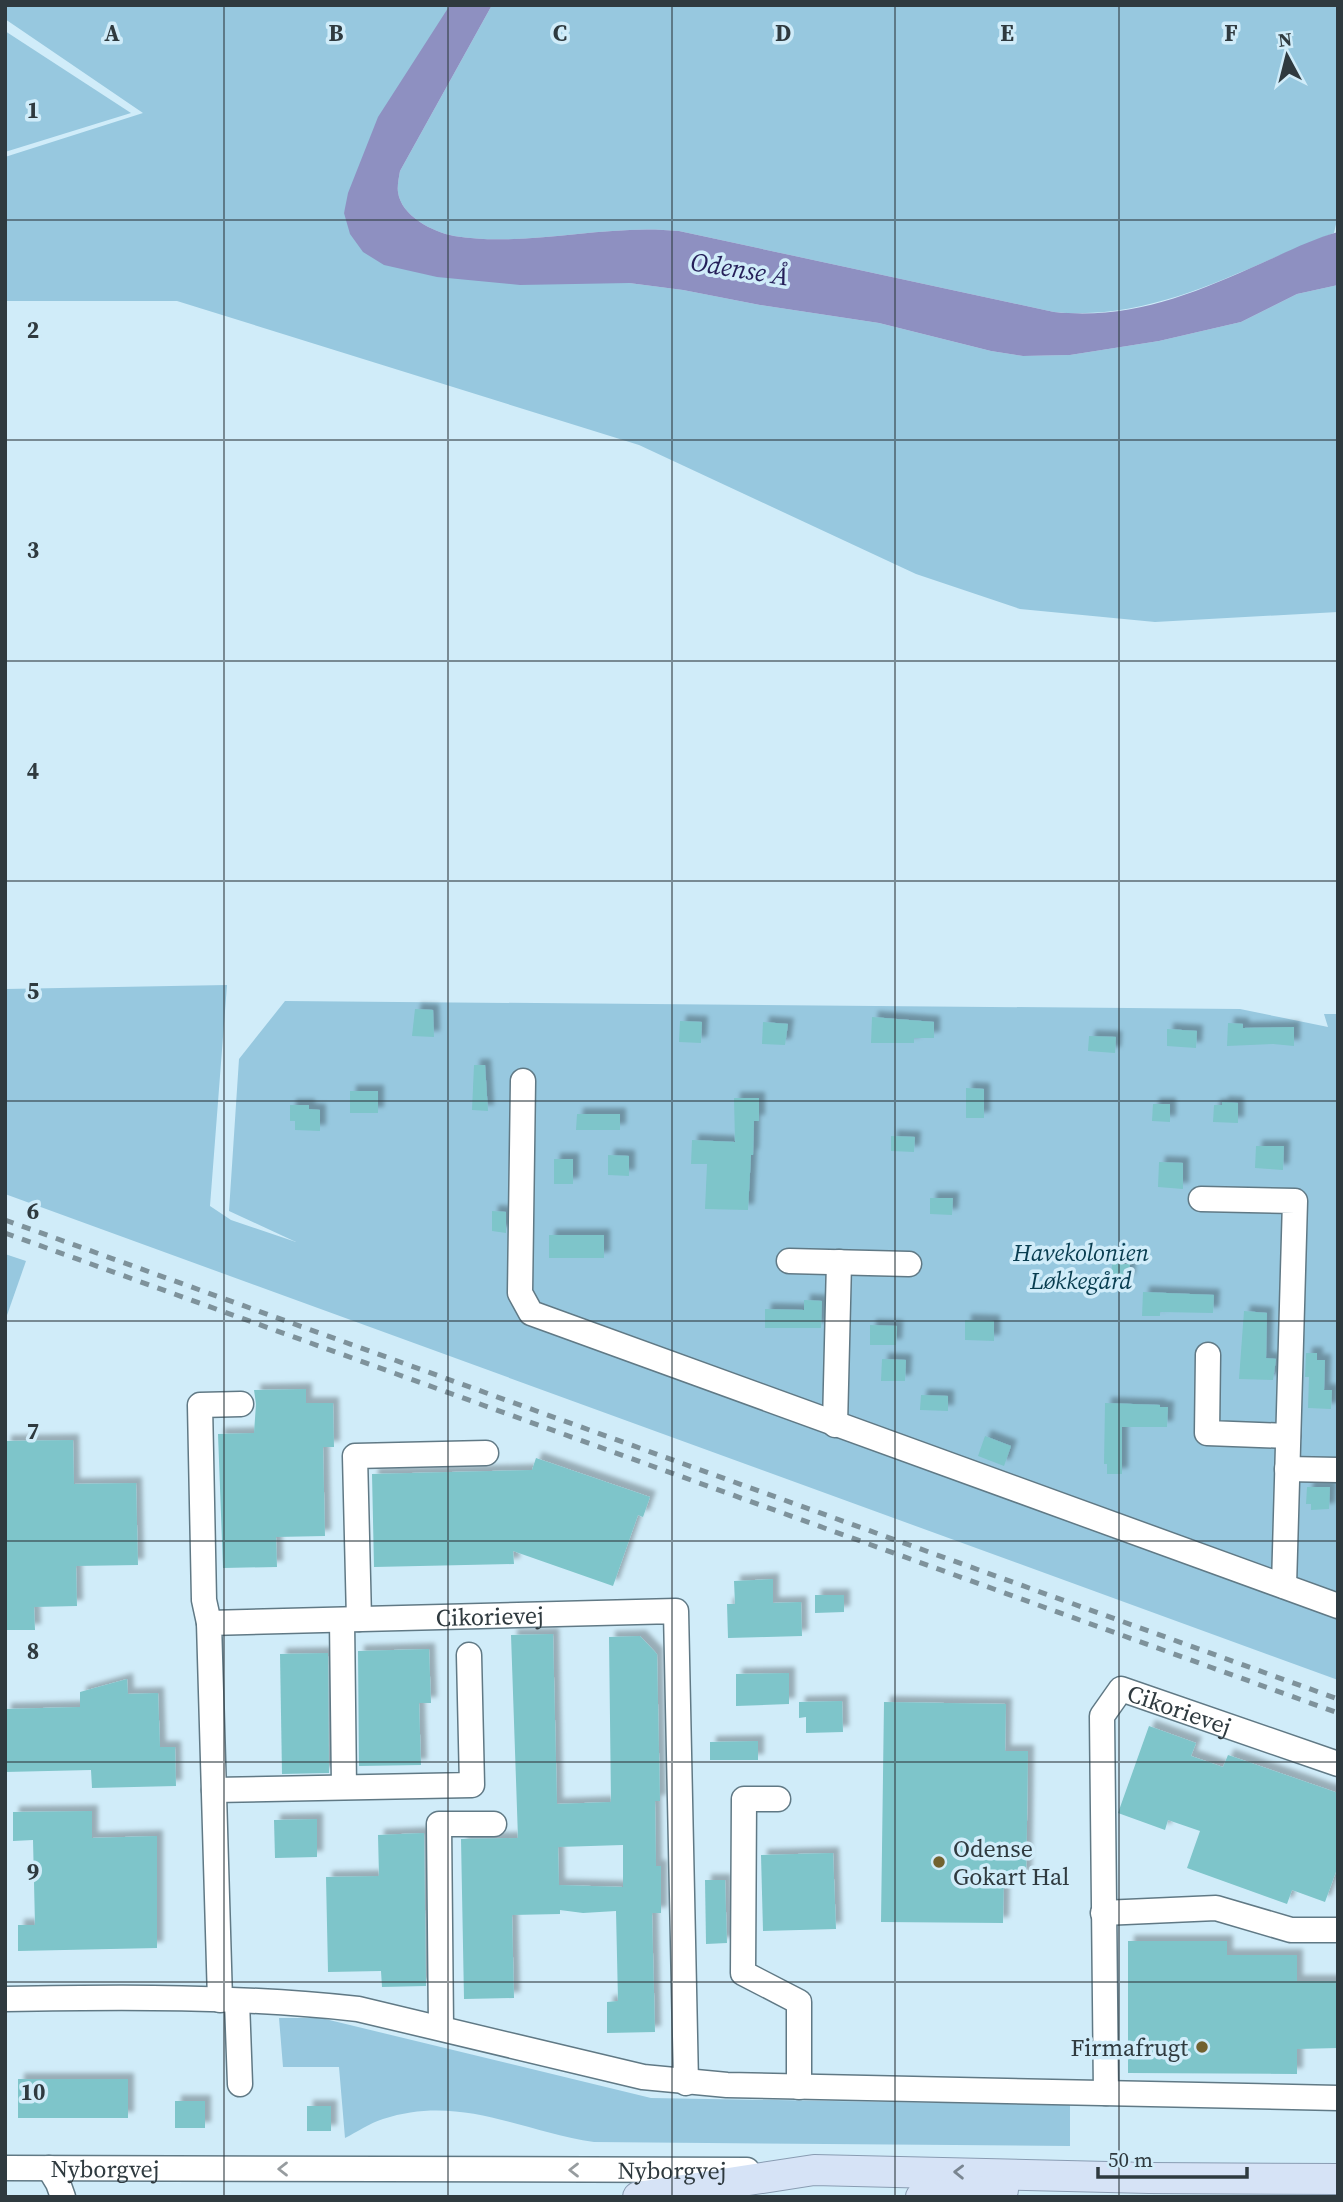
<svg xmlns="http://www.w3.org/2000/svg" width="1343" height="2202" viewBox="0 0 1343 2202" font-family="'Source Serif 4',serif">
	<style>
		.green { fill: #97c8df }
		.water { fill: #8e90c1 }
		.building { fill: #7ec5ca; fill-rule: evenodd; filter: url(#shadow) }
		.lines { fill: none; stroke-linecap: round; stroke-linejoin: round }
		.minor-casing { stroke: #607985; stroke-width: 27 }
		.major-casing { stroke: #899cb2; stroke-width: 32 }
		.minor { stroke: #fff; stroke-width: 24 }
		.major { stroke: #d6e3f6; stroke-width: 30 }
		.rail { stroke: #7e929b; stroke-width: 5; stroke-dasharray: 9 9; stroke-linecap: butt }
		.oneway { stroke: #979c9f }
		.oneway2 { stroke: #7a8691 }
		.grid { fill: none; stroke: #2f3a3f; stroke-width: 2; stroke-opacity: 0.55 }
		.poi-dot { fill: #726230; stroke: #d0ecf9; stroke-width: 2.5 }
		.labels { text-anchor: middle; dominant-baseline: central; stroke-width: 7; stroke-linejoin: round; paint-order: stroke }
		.park-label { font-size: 24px; font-style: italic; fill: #083d50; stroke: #d0ecf9 }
		.street-label { font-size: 24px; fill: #2f3a3f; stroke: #d0ecf9 }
		.poi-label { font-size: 24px; fill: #2f3a3f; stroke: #d0ecf9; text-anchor: start }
		.water-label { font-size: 26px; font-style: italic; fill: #251f59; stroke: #d0ecf9 }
		.grid-label { font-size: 23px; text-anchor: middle; font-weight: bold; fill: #2f3a3f; stroke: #d0ecf9; stroke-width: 7; stroke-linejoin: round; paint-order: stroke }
	</style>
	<defs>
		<filter id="shadow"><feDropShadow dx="6" dy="-6" stdDeviation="2" flood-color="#0004"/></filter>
	</defs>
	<rect width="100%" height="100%" fill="#d0ecf9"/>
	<g class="green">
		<polygon points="5,5 450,5 344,213 629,283 683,290 760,305 879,323 991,351 1023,356 1070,355 1159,341 1241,322 1297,294 1338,285 1338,612 1155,622 1020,609 916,574 639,445 177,301 5,301 5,157 143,113 5,19"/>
		<path d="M492,5H1338V215L1334,233C1242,268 1156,322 1054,312L679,231C605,223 528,248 454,236C433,232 401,216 398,192C397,186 399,177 400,171Z"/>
		<polygon points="5,31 131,113 5,152"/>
		<polygon points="227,985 210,1206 231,1220 296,1242 229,1211 239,1059 285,1001 1240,1009 1328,1027 1324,1014 1338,1014 1338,1680 5,1194 5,989"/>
		<polygon points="5,1254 26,1261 5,1321"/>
		<path d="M279,2018H321L651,2098L1070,2105V2146L594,2142C520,2131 460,2094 383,2119C370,2123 357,2132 345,2138L339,2067H283Z"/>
	</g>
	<path class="water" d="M450,5H492L400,171C399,177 397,186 398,192C401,216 433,232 454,236C528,248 605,223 679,231L1054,312C1131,320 1193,294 1262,263C1287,252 1312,239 1338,232V285L1297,294L1241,322L1159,341L1070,355L1023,356L991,351L879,323L760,305L683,290L629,283L520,285L437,277L384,265L363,252L350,234L344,213L348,193L378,117Z"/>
	<g class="building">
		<polygon points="415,1009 433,1010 434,1037 412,1036"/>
		<polygon points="872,1017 934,1022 934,1038 914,1038 914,1043 871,1043"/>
		<polygon points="680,1021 702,1022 701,1043 679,1042"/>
		<polygon points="763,1022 788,1024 785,1045 762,1044"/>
		<polygon points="1228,1023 1243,1024 1243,1028 1294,1027 1294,1046 1273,1044 1227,1046"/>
		<polygon points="1167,1029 1197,1031 1196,1048 1167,1046"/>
		<polygon points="1089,1036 1116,1037 1115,1053 1088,1051"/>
		<polygon points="474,1065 485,1065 488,1111 472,1110"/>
		<polygon points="966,1088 984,1089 984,1118 966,1118"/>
		<rect x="350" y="1091" width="28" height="22"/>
		<polygon points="734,1098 759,1098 759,1121 754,1121 753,1155 751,1155 748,1210 705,1209 707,1164 691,1164 692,1140 735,1142"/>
		<polygon points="1222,1102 1238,1103 1238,1123 1213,1122 1214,1105 1222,1105"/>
		<polygon points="1153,1104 1170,1104 1170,1122 1152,1121"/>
		<polygon points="290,1105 309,1105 309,1109 320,1110 320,1131 295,1130 295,1121 290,1121"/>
		<polygon points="577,1114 620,1114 620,1130 576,1130"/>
		<polygon points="891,1136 915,1137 914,1152 891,1151"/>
		<polygon points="1256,1146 1284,1146 1283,1170 1255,1168"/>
		<polygon points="608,1155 629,1156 629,1176 608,1175"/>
		<rect x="554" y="1159" width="19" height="25"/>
		<polygon points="1159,1162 1183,1163 1183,1189 1158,1187"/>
		<polygon points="930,1198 953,1198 952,1215 930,1214"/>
		<polygon points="492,1211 506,1212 506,1233 492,1231"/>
		<rect x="549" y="1235" width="55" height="23"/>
		<polygon points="1112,1264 1130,1264 1129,1280 1111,1280"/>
		<polygon points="1143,1292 1214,1295 1213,1313 1160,1312 1160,1316 1142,1316"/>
		<polygon points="804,1300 822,1301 821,1328 765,1328 765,1309 804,1310"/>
		<polygon points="1244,1311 1267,1313 1266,1358 1276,1359 1273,1380 1239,1379"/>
		<polygon points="965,1320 994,1321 994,1341 965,1340"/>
		<polygon points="870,1325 897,1326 896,1345 870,1345"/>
		<polygon points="1306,1353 1317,1353 1317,1360 1325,1360 1324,1390 1332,1390 1331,1409 1308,1408 1309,1377 1305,1377"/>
		<polygon points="882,1359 906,1360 905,1381 881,1381"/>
		<polygon points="306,1389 306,1403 333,1403 334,1447 323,1447 325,1536 276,1537 277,1567 223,1568 218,1434 254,1433 256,1404 254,1390"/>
		<polygon points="921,1395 948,1396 948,1411 920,1410"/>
		<polygon points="1105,1403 1160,1405 1160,1407 1168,1407 1167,1427 1122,1427 1122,1474 1107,1474 1107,1464 1104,1464"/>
		<polygon points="985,1436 1011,1446 1004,1466 978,1456"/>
		<polygon points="73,1440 74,1484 136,1483 138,1565 76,1566 77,1606 34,1607 35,1630 5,1630 5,1441"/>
		<polygon points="536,1458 650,1497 643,1517 638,1515 613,1586 513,1551 514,1564 374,1567 372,1474 532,1470"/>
		<polygon points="1307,1487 1330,1487 1329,1509 1311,1510 1311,1504 1306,1504"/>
		<polygon points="773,1579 773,1603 801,1602 802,1636 728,1638 727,1604 735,1604 734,1581"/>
		<polygon points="815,1595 844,1595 844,1612 815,1613"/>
		<path d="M553,1634L557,1804L611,1802L609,1637L640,1636L657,1654L660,1801H655L656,1866H661V1913H652L655,2032L607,2033V2002L618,2001L616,1911L583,1913L560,1910V1914L512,1915L514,1998L464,1999L461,1839L518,1838L511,1635ZM623,1845V1887L559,1885L558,1847Z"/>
		<polygon points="429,1649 431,1703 419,1703 421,1765 359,1766 358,1651"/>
		<polygon points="328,1653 329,1773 282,1774 280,1654"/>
		<polygon points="789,1673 789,1704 736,1706 736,1674"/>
		<polygon points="127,1679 128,1694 158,1693 160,1747 175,1747 176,1786 92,1788 91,1770 5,1772 5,1709 80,1707 80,1692"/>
		<polygon points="842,1701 843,1732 806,1733 806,1717 799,1718 799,1702"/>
		<polygon points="884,1702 1006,1704 1005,1751 1028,1751 1027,1822 1026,1876 1004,1876 1003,1923 881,1922"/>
		<polygon points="1149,1726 1196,1743 1191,1756 1223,1767 1228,1755 1338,1793 1338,1866 1325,1902 1292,1890 1287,1904 1187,1868 1200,1831 1168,1820 1165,1830 1118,1813"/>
		<polygon points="758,1741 758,1760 710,1760 710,1742"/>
		<polygon points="92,1811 92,1838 157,1836 157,1948 18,1951 18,1925 35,1925 33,1840 13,1841 13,1812"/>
		<polygon points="317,1819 317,1857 275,1858 274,1820"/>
		<polygon points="424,1833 426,1986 382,1987 381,1971 328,1972 326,1877 379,1876 378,1835"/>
		<polygon points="833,1853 836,1929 763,1931 761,1855"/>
		<polygon points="705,1880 725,1880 727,1943 706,1944"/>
		<polygon points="1128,1941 1227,1941 1227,1955 1297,1955 1297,1981 1338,1981 1338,2048 1297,2049 1297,2074 1128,2073"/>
		<rect x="18" y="2079" width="110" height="39"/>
		<rect x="175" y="2101" width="30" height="27"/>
		<rect x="307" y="2106" width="24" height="25"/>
	</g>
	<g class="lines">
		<defs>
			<g id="minor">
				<polyline points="523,1081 520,1293 531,1313 1338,1606"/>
				<polyline points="1201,1199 1295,1201 1284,1586"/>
				<polyline points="789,1261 909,1264"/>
				<polyline points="1208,1355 1207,1433 1288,1436"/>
				<polyline points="835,1425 839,1262"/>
				<polyline points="1287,1469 1338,1470"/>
				<polyline points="359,1619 355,1456 486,1453"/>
				<polyline points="342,1620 344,1787"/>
				<polyline points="209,1623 204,1600 200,1405 241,1404"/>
				<polyline points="214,1790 472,1785 469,1655"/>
				<polyline points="778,1799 744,1799 743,1973 799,2002 799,2087"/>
				<polyline points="1103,1913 1216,1908 1291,1930 1338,1930"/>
				<path d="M5,1999C122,1997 242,1996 358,2009L643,2077L727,2085L1338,2098"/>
				<path id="s1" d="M220,2000L209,1623L676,1611L686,2083"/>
				<polyline points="237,2001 240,2084"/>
				<polyline points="441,2028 439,1824 494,1824"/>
				<path id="s2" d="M1106,2093L1102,1716L1121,1689L1338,1764"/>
				<path id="s3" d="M5,2168L747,2170"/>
				<polyline points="49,2168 58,2183 63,2197"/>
			</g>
			<g id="major">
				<polyline points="638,2197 814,2170 1149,2178 1338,2179"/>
				<polyline points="921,2197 1003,2190"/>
			</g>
		</defs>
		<use href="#minor" class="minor-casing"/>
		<use href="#major" class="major-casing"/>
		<use href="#minor" class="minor"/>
		<use href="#major" class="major"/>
		<g class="rail">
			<polyline points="5,1220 1338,1699"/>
			<polyline points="5,1233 1338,1713"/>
		</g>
	</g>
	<defs><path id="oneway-chevron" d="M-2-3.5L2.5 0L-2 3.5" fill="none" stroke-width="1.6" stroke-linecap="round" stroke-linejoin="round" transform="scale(1.75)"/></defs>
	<g class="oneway">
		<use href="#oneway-chevron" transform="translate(283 2169) rotate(-180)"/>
		<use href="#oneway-chevron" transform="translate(574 2170) rotate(-180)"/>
	</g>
	<use class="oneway2" href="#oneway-chevron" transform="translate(959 2172) rotate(-179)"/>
	<path class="grid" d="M224,5V2197M448,5V2197M672,5V2197M895,5V2197M1119,5V2197M5,220H1338M5,440H1338M5,661H1338M5,881H1338M5,1101H1338M5,1321H1338M5,1541H1338M5,1762H1338M5,1982H1338"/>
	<g class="poi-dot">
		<circle cx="939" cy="1862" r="7"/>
		<circle cx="1202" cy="2047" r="7"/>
	</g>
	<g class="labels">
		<g class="park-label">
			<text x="1081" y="1252">Havekolonien<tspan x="1081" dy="28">Løkkegård</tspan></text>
		</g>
		<g class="street-label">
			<text stroke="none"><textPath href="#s1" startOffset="658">Cikorievej</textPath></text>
			<text stroke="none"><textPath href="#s2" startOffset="472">Cikorievej</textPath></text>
			<text stroke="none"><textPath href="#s3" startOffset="100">Nyborgvej</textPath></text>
			<text stroke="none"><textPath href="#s3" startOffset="667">Nyborgvej</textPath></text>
		</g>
		<g class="poi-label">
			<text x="953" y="1848">Odense<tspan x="953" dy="28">Gokart Hal</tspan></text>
			<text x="1188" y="2047" text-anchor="end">Firmafrugt</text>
		</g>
		<g class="water-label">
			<text transform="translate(740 269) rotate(9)">Odense Å</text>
		</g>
	</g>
	<g class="grid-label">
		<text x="112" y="41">A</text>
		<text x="336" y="41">B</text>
		<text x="560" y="41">C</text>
		<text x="783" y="41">D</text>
		<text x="1007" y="41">E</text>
		<text x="1231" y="41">F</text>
		<text x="33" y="118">1</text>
		<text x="33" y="338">2</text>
		<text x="33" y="558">3</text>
		<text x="33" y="779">4</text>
		<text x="33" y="999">5</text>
		<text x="33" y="1219">6</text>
		<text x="33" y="1439">7</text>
		<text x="33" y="1659">8</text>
		<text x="33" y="1880">9</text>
		<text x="33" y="2100">10</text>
	</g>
	<rect width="1343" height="2202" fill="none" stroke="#2f3a3f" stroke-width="14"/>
	<g transform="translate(1287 56) rotate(353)" stroke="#d0ecf9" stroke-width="5" paint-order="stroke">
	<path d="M0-5L12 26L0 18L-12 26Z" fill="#2f3a3f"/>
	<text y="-10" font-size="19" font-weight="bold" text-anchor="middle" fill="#2f3a3f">N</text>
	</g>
	<path d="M1098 2167v10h149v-10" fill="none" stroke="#2f3a3f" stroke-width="3.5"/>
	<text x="1108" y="2167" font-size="21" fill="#2f3a3f" stroke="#d0ecf9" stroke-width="5" paint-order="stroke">50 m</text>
</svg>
